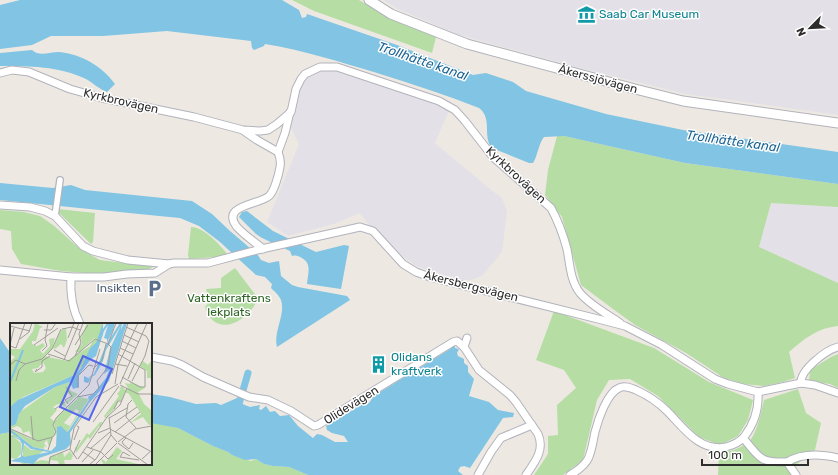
<svg xmlns="http://www.w3.org/2000/svg" width="838" height="475" viewBox="0 0 838 475" font-family="Rubik,sans-serif">
	<style>
		.industrial { fill: #e3e1e7 }
		.green { fill: #b5dda4 }
		.water { fill: #81c4e3 }
		.lines { fill: none; stroke-linecap: round; stroke-linejoin: round }
		.canal { stroke: #81c4e3; stroke-width: 7 }
		.pedestrian-casing { stroke: #b2b3bc; stroke-width: 8 }
		.minor-casing { stroke: #b2b3bc; stroke-width: 9 }
		.tertiary-casing { stroke: #b2b3bc; stroke-width: 11 }
		.pedestrian { stroke: #fff; stroke-width: 5.5 }
		.minor { stroke: #fff; stroke-width: 7 }
		.tertiary { stroke: #fff; stroke-width: 9 }
		.labels { text-anchor: middle; dominant-baseline: central; stroke-width: 3; stroke-linejoin: round; paint-order: stroke }
		.culture-label { font-size: 12px; fill: #0d838f; stroke: #fff; text-anchor: start }
		.street-label { font-size: 12px; fill: #2d2d2d; stroke: #fff }
		.service-label { font-size: 12px; fill: #4e5e75; stroke: #fff; text-anchor: end }
		.park-label { font-size: 12px; fill: #2d6523; stroke: #fff }
		.water-label { font-size: 13px; font-style: italic; fill: #1c6493; stroke: #fff }
		.inset-river { fill: none; stroke: #81c4e3; stroke-width: 2 }
		.inset-road { fill: none; stroke: #a09e9a; stroke-width: 1 }
		.view { fill: #5468e8; fill-opacity: 0.15; stroke: #5468e8; stroke-width: 2 }
		.inset-edge { fill: none; stroke: #2d2d2d; stroke-width: 2 }
	</style>
	<rect width="100%" height="100%" fill="#ede9e2"/>
	<g class="industrial">
		<polygon points="383,0 838,0 838,115 686,94 572,66 456,34 398,9"/>
		<polygon points="328,68 337,69 431,101 449,111 435,143 490,189 502,198 507,211 502,252 483,275 472,280 459,280 416,266 401,255 369,225 360,213 334,224 288,236 267,222 299,144 289,124 300,86 305,79 315,72"/>
		<polygon points="771,203 838,207 838,283 759,247"/>
	</g>
	<g class="green">
		<polygon points="292,0 359,0 386,17 436,37 432,53 314,11"/>
		<path d="M557,136H564L685,163L838,184V207L771,203L759,247L838,283V326C817,328 804,339 789,352L795,378L783,382L764,386L743,384L724,378L686,353L635,325L613,309L581,285L562,217L545,195L548,170Z"/>
		<polygon points="58,209 95,213 93,242 91,244 57,211"/>
		<polygon points="0,210 24,212 40,216 53,225 80,249 100,260 148,266 153,267 149,269 97,274 61,271 21,264 12,249 11,231 0,229"/>
		<path d="M191,227C204,227 220,245 228,255L216,257L189,259L188,255Z"/>
		<path d="M235,268L258,298C250,321 215,340 205,307L209,302L206,289L221,288V278Z"/>
		<polygon points="554,311 654,348 709,382 753,400 748,420 738,436 720,445 699,437 658,396 630,379 609,380 597,400 583,460 563,475 534,475 548,454 548,436 558,435 557,405 576,388 564,370 536,360"/>
		<polygon points="838,354 838,388 830,384 809,381 810,370 831,357"/>
		<path d="M798,389L806,413L821,423L815,450L800,462L789,468L793,475H718L719,452C730,453 744,447 751,439C757,432 762,409 764,400Z"/>
		<polygon points="151,422 178,428 213,446 228,452 232,455 251,461 256,459 264,464 273,466 289,467 308,475 0,475 0,434 11,432 11,464 151,464"/>
	</g>
	<g class="water">
		<path d="M20,0H282L299,10L302,18L306,17L307,14L397,45L473,75L486,73L513,82L526,91L606,114L683,130L838,152V184L685,163L564,136L544,137C538,145 538,155 533,163H529L492,148C482,137 493,118 479,108C446,95 412,84 377,73C340,62 303,50 265,44L264,46L254,50L252,48L251,41L167,31L103,36H51L32,45L0,49V5Z"/>
		<path d="M32,50C39,57 50,52 59,52C81,54 102,66 115,84L107,92C99,89 93,83 86,79C59,66 29,66 0,66V53Z"/>
		<path d="M0,183L53,188L71,185L85,190L192,201L212,214L230,231L257,254L261,260L269,263L279,261L281,276L292,285L298,287L347,296L350,300L277,347C273,332 286,314 281,300C279,295 274,291 271,288L272,284L265,277L256,275L220,242L199,226L180,218L159,216L0,200Z"/>
		<path d="M247,211L273,231L316,252L344,245L349,246L341,289L307,284C308,273 312,264 302,258C298,256 297,255 292,256L290,251L262,238L256,234L239,217L242,212Z"/>
		<polygon points="0,338 11,354 11,432 0,434"/>
		<path d="M455,344V348L459,349L457,353L458,356L464,359V363L468,366V372L474,379L469,396L489,402L498,410L514,413L513,417L503,418L470,468L464,466L460,467L458,471L463,475H308L289,467L273,466L264,464L256,459L245,460L232,455L228,452L213,446L178,428L151,423V394L170,397L196,404L216,403L221,405L237,398L240,403L250,407L260,405L259,409L261,410L266,406L270,412L275,411L280,416L289,415L298,426L313,438L317,434L322,435L335,442H348L344,436L332,433L327,430L326,426L361,405C367,405 371,403 372,397L450,349Z"/>
	</g>
	<g class="lines">
		<polyline class="canal" points="237,411 248,373"/>
		<defs>
			<polyline id="pedestrian" points="55,216 60,180"/>
			<g id="minor">
				<path d="M0,73L12,70L29,72L70,89L102,98L194,117L243,130L260,131L268,130L277,124L291,112L296,89L301,79L305,74L320,67H337L439,101L455,110L465,121L493,157L551,208C558,221 563,234 567,249C570,264 570,280 580,293C590,305 607,314 620,323"/>
				<polyline points="244,131 257,140 278,152 285,133 290,112"/>
				<polyline points="0,205 30,207 45,211 55,216 83,246 93,251 128,260 169,264 174,263 208,263 257,250 360,227 373,231 403,264 416,272 430,277 602,320 625,326 662,345 715,379 728,384 758,392 801,383 815,385 838,393"/>
				<path d="M263,249C255,242 244,235 237,227C220,205 259,205 269,196C274,192 279,174 280,167C281,162 280,157 278,152"/>
				<polyline points="0,270 71,277 104,277 127,274 155,273 169,264"/>
				<path d="M71,277C70,294 72,309 80,324"/>
				<polyline points="464,347 467,338"/>
				<path d="M151,357L172,361L182,365L203,377L249,397L268,400L291,411L314,426L318,425L453,342L457,341L464,347L479,370L510,395L516,402L538,434C545,450 535,462 526,475"/>
				<path d="M801,383C800,370 826,350 838,347"/>
				<path d="M743,438C760,457 758,463 787,462L796,475"/>
				<path d="M787,462C802,453 821,454 838,458"/>
				<polyline points="478,475 491,452 501,438 532,425"/>
				<path d="M570,475C577,471 584,466 588,459C592,451 593,441 595,432C598,420 607,393 619,388C624,385 631,388 636,390C647,395 658,402 667,411C683,427 699,452 726,447C733,445 739,443 744,437C755,423 759,409 758,392"/>
			</g>
			<polyline id="tertiary" points="369,0 391,14 467,44 635,89 683,101 838,123"/>
		</defs>
		<use href="#pedestrian" class="pedestrian-casing"/>
		<use href="#minor" class="minor-casing"/>
		<use href="#tertiary" class="tertiary-casing"/>
		<use href="#pedestrian" class="pedestrian"/>
		<use href="#minor" class="minor"/>
		<use href="#tertiary" class="tertiary"/>
	</g>
	<defs>
		<symbol id="museum-bare" viewBox="-9 -9 18 18"><path d="M0-6L6-3V-2H-6V-3ZM-5-1h2V3h-2ZM-1-1h2V3h-2ZM3-1h2V3H3ZM-6 4H6V6H-6Z" fill="#0f9aa8" stroke="#fff" stroke-width="2.5" paint-order="stroke"/></symbol>
		<symbol id="parking-bare" viewBox="-9 -9 18 18"><path d="M-3.5-5.5H1a3.5 3.5 0 0 1 0 7H-1V5.5H-3.5ZM-1-3.4V-.6H.8a1.4 1.4 0 0 0 0-2.8Z" fill="#5c6f8a" stroke="#fff" stroke-width="2.5" paint-order="stroke"/></symbol>
		<symbol id="building-bare" viewBox="-9 -9 18 18"><path d="M-4-6H4V6H1V3H-1V6H-4ZM-2.5-4.3h1.7v1.8h-1.7ZM.8-4.3h1.7v1.8H.8ZM-2.5-1h1.7V.8h-1.7ZM.8-1h1.7V.8H.8Z" fill="#0f9aa8" stroke="#fff" stroke-width="2.5" paint-order="stroke"/></symbol>
	</defs>
	<g fill-rule="evenodd">
		<use href="#museum-bare" x="574" y="2" width="25" height="25"/>
		<use href="#parking-bare" x="142" y="276" width="25" height="25"/>
		<use href="#building-bare" x="366" y="352" width="25" height="25"/>
	</g>
	<g class="labels">
		<g class="culture-label">
			<text x="599" y="14">Saab Car Museum</text>
			<text x="391" y="357">Olidans<tspan x="391" dy="14">kraftverk</tspan></text>
		</g>
		<g class="street-label">
			<text transform="translate(598 79) rotate(15)">Åkerssjövägen</text>
			<text transform="translate(121 101) rotate(13)">Kyrkbrovägen</text>
			<text transform="translate(516 175) rotate(43)">Kyrkbrovägen</text>
			<text transform="translate(471 286) rotate(14)">Åkersbergsvägen</text>
			<text transform="translate(351 405) rotate(-32)">Olidevägen</text>
		</g>
		<g class="service-label">
			<text x="141" y="288">Insikten</text>
		</g>
		<g class="park-label">
			<text x="229" y="298">Vattenkraftens<tspan x="229" dy="14">lekplats</tspan></text>
		</g>
		<g class="water-label">
			<text transform="translate(423 61) rotate(19)">Trollhätte kanal</text>
			<text transform="translate(733 141) rotate(8)">Trollhätte kanal</text>
		</g>
	</g>
	<g transform="translate(10 323)">
		<rect width="142" height="142" fill="#ede9e2"/>
		<path d="M25,0L33,4L30,5L26,18H22V21L27,23L33,20L35,23L30,27L33,31L40,23L39,16L45,15L42,26L34,33L57,38L80,23L84,16L89,18L88,21L80,25L74,41L64,52L13,74L0,84V39L5,34L0,31V24L1,26H10L23,8ZM33,39L36,45L33,49L24,50L22,46L28,45ZM77,0H93L89,17L84,15L70,29H65L72,21L71,15ZM56,5L57,17L54,25L51,21L45,26L43,25L51,7ZM142,37V55H137V48L130,43L133,38L138,42ZM60,59L58,64L61,68L68,71L57,81L56,78L62,74L57,69L52,76L57,84L48,81L43,84L47,87L40,95L44,98L45,109L39,124L37,117L34,120L37,125L34,123V126L23,124L6,110L11,115L4,114L11,120V131L6,136L0,135V112H3L0,109L3,107L23,117L19,108L13,110L11,105L7,103L0,106L6,99L10,89L45,64ZM120,59L135,65L128,69L134,81L142,88V102H139L133,94L120,100L131,91L119,71L115,69L112,77H109L104,86L95,95L94,93L109,73L107,71L111,66H109L112,63L116,68L118,65L115,60L120,61ZM69,74L79,76L57,109L47,104L46,113L43,103L47,94L57,85L59,89L58,84ZM66,86L69,88L60,103L54,100ZM90,99H92L91,104L89,103L80,116L78,114L66,130L65,124L67,125L77,110L79,112ZM13,121L21,127H35L26,133H24L19,134H13ZM107,124L112,128L106,136L128,141L94,142L91,137L92,136L96,139ZM60,128L63,133L61,137H54L55,142H49L48,138L41,137L39,142H14L10,139L20,141L31,137L39,138L40,134L45,132L48,135L46,132L53,129L54,134Z" fill="#b5dda4" fill-rule="evenodd"/>
		<path d="M93,0V6L97,0H105L103,7L97,20V16L94,15L98,2L94,8L86,33L80,37L69,52V64L63,66L60,59L45,64L15,83L9,91L6,101L0,104V84L8,77L64,52L71,45L80,25L86,20ZM110,0H112L111,7L114,0H117L99,58L79,80L60,110L61,121L56,126L29,135L23,141L0,138L11,134L12,121L10,117L0,112L11,116L0,109V106L23,124L41,128L46,123L47,104L51,103L57,109L59,107L79,77L78,74L84,70L96,55L99,47L94,51L100,26L111,2L96,27L93,38L85,52L76,57L81,55L78,60L74,59V53L78,55L84,51L96,22ZM14,120L21,126L39,129L14,134L12,132Z" fill="#81c4e3" fill-rule="evenodd"/>
		<path class="inset-river" d="M0,59L13,27"/>
		<path class="inset-road" d="M0,3L20,8M116,4L136,13L139,18M52,6L62,4L70,7M34,7H41L46,0M114,12L129,19M58,15L64,0M10,16L19,9L22,0M112,18L126,25M0,22L4,5M24,22L48,5M65,22L78,2M0,23L6,25L15,0M110,25L123,31M44,27L55,33M32,28L37,23L35,17L38,0M38,31L59,38L85,16L98,21L106,0M108,31L135,47V64M65,33L71,20L69,11L73,0M54,37L69,0M105,41L117,43M0,42L6,37L15,41L32,36L42,26L51,6M27,46L25,49L32,44V38L40,33M83,46L92,37L96,21M102,51L118,0M112,54L130,64H135M118,56L125,40M6,58L9,47L15,41M122,58L135,33L139,18M105,61L108,42L128,0M110,61L137,0M110,62L128,71H142M56,64L62,73L55,77L58,81M68,65V53L79,42L83,43M67,74L83,71L89,65L87,58L98,44L101,24L98,21M122,77L118,81L116,94L126,105M45,86L55,79M104,86L108,78H112M21,93L23,117M99,94L101,112L107,119M99,95L117,85M83,99L109,63M104,100L127,84M1,106L28,118L43,114L46,109L43,102L46,95L79,62L90,26M100,106L140,128M105,109L130,89M88,110L100,105M116,115L112,119L113,121L119,126L123,120M64,117L69,104L67,103M108,119L125,106L142,103M108,120L138,142M77,124L91,129L98,136L103,132M60,126L67,136M80,126L100,109M38,127L42,115M73,129L85,137M63,132L70,117M120,133L113,129L110,134L129,137M68,136L97,94L110,82L117,65M132,136L142,127M72,139L83,127M39,142L40,134L60,126L64,105L86,74L108,61M79,142L86,136L101,112M85,142L107,120"/>
		<path class="view" d="M73,33L102,46L79,97L50,84Z"/>
		<rect width="142" height="142" class="inset-edge"/>
	</g>
	<g transform="translate(810 28) rotate(246)" stroke="#ffffff" stroke-width="3" paint-order="stroke">
	<path d="M0-3L7 15L0 10L-7 15Z" fill="#2d2d2d"/>
	<text y="-6" font-size="11" font-weight="bold" text-anchor="middle" fill="#2d2d2d">N</text>
	</g>
	<path d="M702 459v6h106v-6" fill="none" stroke="#2d2d2d" stroke-width="2"/>
	<text x="708" y="459" font-size="12" fill="#2d2d2d" stroke="#ffffff" stroke-width="3" paint-order="stroke">100 m</text>
</svg>
